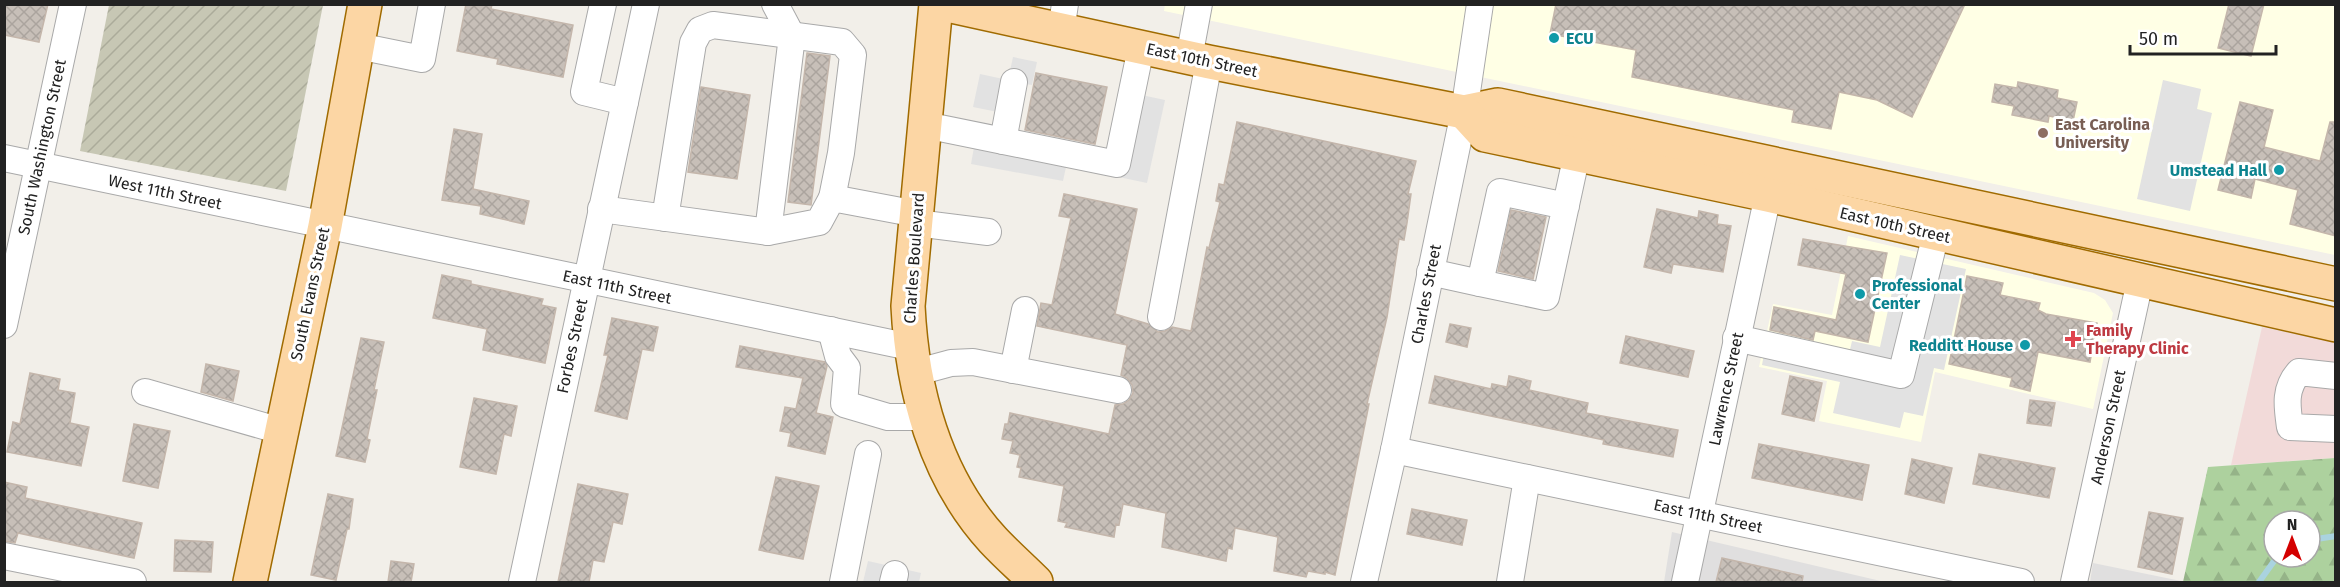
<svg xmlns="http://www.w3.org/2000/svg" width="2340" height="587" viewBox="0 0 2340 587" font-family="'Fira Sans',sans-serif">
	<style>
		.residential { fill: #e0dfdf }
		.commercial { fill: #f2dad9 }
		.education { fill: #ffffe5 }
		.construction { fill: url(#construction-furrows) }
		.forest { fill: url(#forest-firs); fill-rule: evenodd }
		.parking { fill: #e2e2e2 }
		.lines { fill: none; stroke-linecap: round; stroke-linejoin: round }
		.stream { stroke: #aad3df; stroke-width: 6 }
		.building { fill: url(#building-cross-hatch); stroke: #c4b6ab; stroke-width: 1.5 }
		.minor-casing { stroke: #a9a9a9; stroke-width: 28 }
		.major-casing { stroke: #a06b00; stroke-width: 36 }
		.minor { stroke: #fff; stroke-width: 26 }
		.major { stroke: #fcd6a4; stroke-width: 33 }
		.culture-dot { fill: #0f9aa8; stroke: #fff; stroke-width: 2 }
		.education-dot { fill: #8d6e63; stroke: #fff; stroke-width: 2 }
		.health-dot { fill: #e0444e; stroke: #fff; stroke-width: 2 }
		.labels { text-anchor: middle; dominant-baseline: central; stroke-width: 6; stroke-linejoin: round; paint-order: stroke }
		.culture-label { font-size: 16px; font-weight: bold; fill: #0d838f; stroke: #fff; text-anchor: start }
		.street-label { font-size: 16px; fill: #222; stroke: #fff }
		.education-label { font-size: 16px; font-weight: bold; fill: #785e54; stroke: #fff; text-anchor: start }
		.health-label { font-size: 16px; font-weight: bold; fill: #be3a42; stroke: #fff; text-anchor: start }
	</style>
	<defs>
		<pattern id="construction-furrows" width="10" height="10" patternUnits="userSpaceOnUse" patternTransform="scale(1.5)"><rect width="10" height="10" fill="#c7c7b4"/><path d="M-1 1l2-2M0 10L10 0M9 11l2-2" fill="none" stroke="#abab9a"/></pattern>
		<pattern id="forest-firs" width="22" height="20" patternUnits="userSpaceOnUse" patternTransform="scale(1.5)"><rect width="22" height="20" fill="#add19e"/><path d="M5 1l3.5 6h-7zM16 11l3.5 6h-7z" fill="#95b388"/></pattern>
		<pattern id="building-cross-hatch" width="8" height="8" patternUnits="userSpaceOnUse" patternTransform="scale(1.5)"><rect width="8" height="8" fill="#c7bfb8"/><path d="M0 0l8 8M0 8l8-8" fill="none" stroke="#aba49e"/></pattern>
	</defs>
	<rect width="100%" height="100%" fill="#f2efe9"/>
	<g class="residential">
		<polygon points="1672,532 1885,582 1664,582"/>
		<polygon points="2093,563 2186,582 2090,582"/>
	</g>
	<polygon class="commercial" points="2262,327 2335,342 2335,458 2231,465"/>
	<g class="education">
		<polygon points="1165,4 2335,5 2335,255 1164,11"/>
		<polygon points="1848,236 2094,293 2105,300 2113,313 2093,409 1935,372 1921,442 1819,421 1827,381 1759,367 1773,304 1832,315"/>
	</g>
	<polygon class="construction" points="109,5 323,5 286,191 80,151"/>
	<path class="forest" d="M2335,458V582H2183L2208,467ZM2274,521H2310V557H2274Z"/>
	<g class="parking">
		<polygon points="1013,57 1037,62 1032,85 1015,82 1008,114 973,107 980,74 1008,80"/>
		<polygon points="2163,80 2201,89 2197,109 2212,113 2190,211 2137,199"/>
		<polygon points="1132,93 1165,100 1147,183 1114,176"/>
		<polygon points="976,136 1069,153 1063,181 971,164"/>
		<polygon points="1900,255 1966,269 1944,370 1934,368 1923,416 1904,412 1900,428 1833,413 1840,382 1762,365 1764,354 1845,371 1852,341 1880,347"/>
		<polygon points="868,561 921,573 919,582 863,582"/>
	</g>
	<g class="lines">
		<g class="stream">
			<polyline points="2310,540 2336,536"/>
			<polyline points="2259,582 2277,557"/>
		</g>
	</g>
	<g class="building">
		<polygon points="4,4 48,4 39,42 4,35"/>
		<polygon points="466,4 492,4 491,9 573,25 563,77 497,64 498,59 457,51"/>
		<polygon points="1556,4 1965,4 1912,117 1877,100 1839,92 1831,129 1792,122 1794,110 1632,77 1636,50 1550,34"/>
		<polygon points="2229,4 2264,4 2251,56 2218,48"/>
		<polygon points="807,53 830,56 811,205 788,202"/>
		<polygon points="1036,73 1107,87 1095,144 1025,130"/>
		<polygon points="2018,82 2058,90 2057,98 2077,102 2073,121 2049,116 2048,122 2012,115 2014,106 1992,102 1995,84 2017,88"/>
		<polygon points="701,87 750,95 737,179 688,172"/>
		<polygon points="2240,102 2273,110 2264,147 2320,161 2330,122 2336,122 2336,236 2290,224 2298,190 2255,179 2251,198 2218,190"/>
		<polygon points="1237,122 1416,161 1408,194 1411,194 1407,223 1404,240 1399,239 1387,317 1367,404 1369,404 1335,575 1325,572 1325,574 1308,571 1306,577 1274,571 1278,537 1235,528 1232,549 1228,548 1226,561 1162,547 1166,513 1123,504 1119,525 1116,524 1114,537 1065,527 1067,523 1058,521 1064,486 1019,477 1021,468 1017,467 1020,455 1010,453 1013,441 1002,439 1005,424 1008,424 1010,413 1109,434 1115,405 1123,404 1129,400 1133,393 1132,385 1127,378 1121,375 1127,345 1037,326 1041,303 1052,305 1071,218 1059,216 1064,194 1137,209 1115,314 1148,324 1158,332 1165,331 1172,327 1191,331 1207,247 1209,248 1220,202 1216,201 1219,184 1224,185"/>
		<polygon points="454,129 482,134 473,189 529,201 524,224 480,214 481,206 442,200"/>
		<polygon points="1657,209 1698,218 1699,211 1718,215 1717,224 1731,226 1723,272 1673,264 1671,273 1644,267"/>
		<polygon points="1511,210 1546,217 1533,279 1498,271"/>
		<polygon points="1803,239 1887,253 1868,342 1815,331 1813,340 1770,330 1774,307 1836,320 1846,274 1798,265"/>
		<polygon points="442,275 471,281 471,284 543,299 541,305 556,308 545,363 483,350 487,329 433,318"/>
		<polygon points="1967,276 2003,283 2000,295 2040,303 2038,310 2046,314 2097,323 2090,362 2038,352 2030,391 2010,386 2012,378 1949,364"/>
		<polygon points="612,318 658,327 653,351 642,349 627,419 595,411 608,355 604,355"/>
		<polygon points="1450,324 1471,328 1467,347 1446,342"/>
		<polygon points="1626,336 1694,351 1688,377 1620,363"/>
		<polygon points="361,338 384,342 374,390 377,390 367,439 370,440 365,462 336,456"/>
		<polygon points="740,346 825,362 827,366 816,413 833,417 825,454 788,446 791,433 780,431 785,407 796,409 803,378 736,367"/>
		<polygon points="206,364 239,371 233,401 201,392"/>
		<polygon points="30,373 60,379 58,390 75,393 70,423 89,427 81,466 7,452 13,422 20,424"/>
		<polygon points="1435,376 1491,389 1492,384 1507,387 1509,376 1531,381 1529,390 1588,403 1586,413 1678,430 1673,457 1603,444 1604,440 1429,403"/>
		<polygon points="1790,376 1822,383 1814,421 1782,414"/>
		<polygon points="474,398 517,406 511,436 504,434 496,474 460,467"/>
		<polygon points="2030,400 2055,403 2051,426 2027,423"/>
		<polygon points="134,424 170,431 158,488 123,481"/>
		<polygon points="1759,444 1869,465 1862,500 1752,478"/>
		<polygon points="1979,454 2055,468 2049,498 1973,484"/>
		<polygon points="1912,459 1952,468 1944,503 1905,494"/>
		<polygon points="776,477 819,486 803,559 759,550"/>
		<polygon points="4,482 27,487 25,498 142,523 134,558 18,533 15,543 4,541"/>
		<polygon points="578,484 628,494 622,524 613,522 604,562 593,560 589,582 558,582"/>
		<polygon points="328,494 353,499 349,529 347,529 336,580 311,575"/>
		<polygon points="1412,509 1467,520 1462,545 1407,534"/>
		<polygon points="2149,512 2183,518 2172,574 2138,567"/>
		<polygon points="175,540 213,542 211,572 174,571"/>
		<polygon points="1722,558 1803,576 1802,582 1716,582"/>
		<polygon points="391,561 414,564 411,582 388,582"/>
	</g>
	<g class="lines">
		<defs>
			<g id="minor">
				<polyline points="603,4 584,92 625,102"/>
				<polyline points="1061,31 1065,4"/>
				<polyline points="358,46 422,59 432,4"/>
				<polyline points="1189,58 1199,4"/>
				<polyline points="925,125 1117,164 1141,48"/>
				<polyline points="1003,141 1014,82"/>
				<polyline points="4,158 910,347"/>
				<polyline points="1566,206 1500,192 1480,283 1546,297 1577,154"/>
				<polyline points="601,209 768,232 819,222 832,198 917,214"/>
				<polyline points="665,218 693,43 700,30 713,25 842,42 853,55 841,153 832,198"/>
				<polyline points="916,223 988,232"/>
				<polyline points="768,232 792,36 775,4"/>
				<polyline points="1430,272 1480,283"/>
				<polyline points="1161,317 1209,62"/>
				<polyline points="4,325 73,4"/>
				<polyline points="831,330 838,356 847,368 844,404 888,417 925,417"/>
				<polyline points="1736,338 1901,375 1936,234"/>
				<polyline points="1013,370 1025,310"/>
				<polyline points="914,373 951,363 973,362 1118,390"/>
				<path d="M2336,376L2299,372C2284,389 2287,406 2290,427L2336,429"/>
				<polyline points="145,392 281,431"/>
				<polyline points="1394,450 2021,582"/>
				<polyline points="4,556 133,582"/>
				<polyline points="522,582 646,4"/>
				<polyline points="843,582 868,454"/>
				<polyline points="893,582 895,574"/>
				<polyline points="1364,582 1394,450 1464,112 1480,4"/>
				<polyline points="1510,582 1527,478"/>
				<polyline points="1685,582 1768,195"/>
				<polyline points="2074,582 2140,281"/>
			</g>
			<g id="major">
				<path d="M936,4L908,306C912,389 935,477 993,540C1007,555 1022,568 1036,582"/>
				<polyline points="942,4 1209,62 1464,112 1498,105 2336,284"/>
				<polyline points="1464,112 1485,135 1768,195 2336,325"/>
				<polyline points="250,582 325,226 365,4"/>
			</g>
		</defs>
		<use href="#minor" class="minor-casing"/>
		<use href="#major" class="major-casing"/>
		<use href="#minor" class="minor"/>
		<use href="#major" class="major"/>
	</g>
	<g class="culture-dot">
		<circle cx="1554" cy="38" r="6"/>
		<circle cx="2279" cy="170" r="6"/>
		<circle cx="1860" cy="294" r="6"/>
		<circle cx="2025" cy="345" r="6"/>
	</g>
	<circle class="education-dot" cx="2043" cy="133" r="6"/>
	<path class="health-dot" d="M2070 330h6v6h6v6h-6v6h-6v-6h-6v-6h6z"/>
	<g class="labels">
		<g class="culture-label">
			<text x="1566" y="38">ECU</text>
			<text x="2267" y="170" text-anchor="end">Umstead Hall</text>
			<text x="1872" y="285">Professional<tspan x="1872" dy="18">Center</tspan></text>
			<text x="2013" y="345" text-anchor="end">Redditt House</text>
		</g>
		<g class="street-label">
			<text transform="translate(1202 60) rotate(12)">East 10th Street</text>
			<text transform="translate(42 147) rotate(-78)">South Washington Street</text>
			<text transform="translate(165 192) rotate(12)">West 11th Street</text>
			<text transform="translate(1895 225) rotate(13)">East 10th Street</text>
			<text transform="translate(914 258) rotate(-86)">Charles Boulevard</text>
			<text transform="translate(617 287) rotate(12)">East 11th Street</text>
			<text transform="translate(310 294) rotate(-78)">South Evans Street</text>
			<text transform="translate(1426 294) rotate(-79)">Charles Street</text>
			<text transform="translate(572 346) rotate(-78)">Forbes Street</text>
			<text transform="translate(1726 389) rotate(-78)">Lawrence Street</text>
			<text transform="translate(2108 427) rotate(-78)">Anderson Street</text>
			<text transform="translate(1708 516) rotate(12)">East 11th Street</text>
		</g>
		<g class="education-label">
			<text x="2055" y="124">East Carolina<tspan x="2055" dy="18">University</tspan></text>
		</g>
		<g class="health-label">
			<text x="2086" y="330">Family<tspan x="2086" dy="18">Therapy Clinic</tspan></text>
		</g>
	</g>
	<rect width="2340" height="587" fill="none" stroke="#222222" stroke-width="12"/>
	<g transform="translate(2292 539)"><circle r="28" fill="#ffffff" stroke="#a7a7a7" stroke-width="1.5"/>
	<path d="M0-4.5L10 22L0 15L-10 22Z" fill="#d40000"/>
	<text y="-9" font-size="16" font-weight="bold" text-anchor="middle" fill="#222222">N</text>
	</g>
	<path d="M2130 45v9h146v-9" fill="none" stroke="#222222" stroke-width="3"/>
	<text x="2139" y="45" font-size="18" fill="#222222" stroke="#ffffff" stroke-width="4.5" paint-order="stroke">50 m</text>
</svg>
